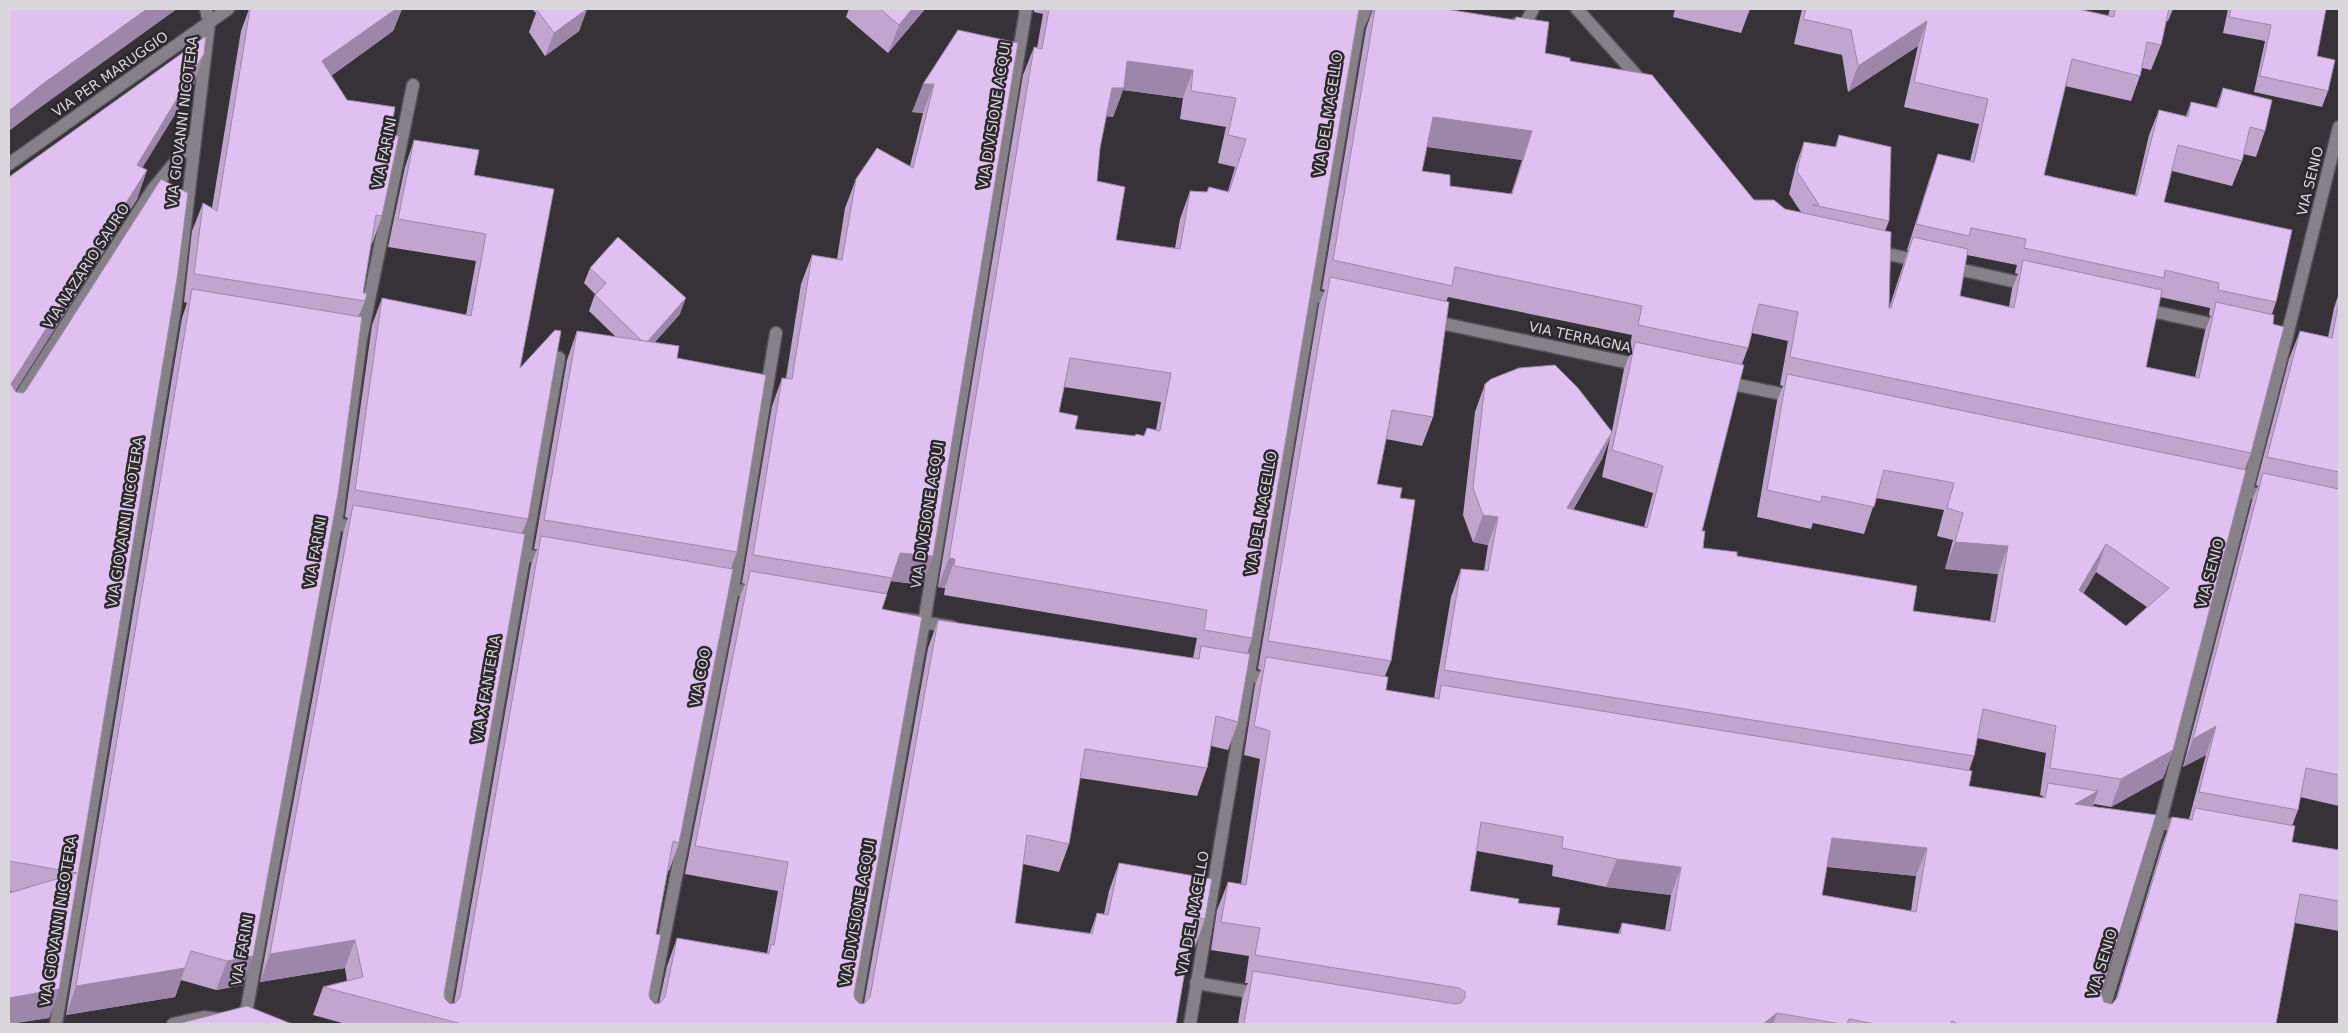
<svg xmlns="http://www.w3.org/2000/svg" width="2348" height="1033" viewBox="0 0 2348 1033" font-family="'DejaVu Sans',sans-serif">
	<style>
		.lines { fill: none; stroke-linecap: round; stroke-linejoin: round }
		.minor-casing { stroke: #524f54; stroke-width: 15 }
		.minor { stroke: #868188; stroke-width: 12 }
		.wall { fill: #c1a5cf; fill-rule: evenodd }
		.shaded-wall { fill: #9d86a9 }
		.building { fill: #e0c0f1; stroke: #9d86a9; fill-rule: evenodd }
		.labels { text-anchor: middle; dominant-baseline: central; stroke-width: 5; stroke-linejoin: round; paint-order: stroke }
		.street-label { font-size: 14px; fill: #d9d7db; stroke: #2c282e }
	</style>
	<rect width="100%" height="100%" fill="#363238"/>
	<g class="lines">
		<defs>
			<g id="minor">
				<polyline points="1577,9 1645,85"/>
				<polyline points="1516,24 1525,25 1533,9"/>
				<polyline points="9,164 228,9"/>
				<polyline points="1873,251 1920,261"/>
				<polyline points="1949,267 2030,285"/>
				<polyline points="1314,296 1338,301"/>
				<polyline points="2142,309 2225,327"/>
				<polyline points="1431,321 1644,366"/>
				<polyline points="1723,382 1796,397"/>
				<polyline points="9,414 153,189 194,139"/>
				<polyline points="2224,487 2271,497"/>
				<polyline points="336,524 360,528"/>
				<polyline points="506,552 550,559"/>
				<polyline points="713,586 758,593"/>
				<polyline points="905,619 952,627"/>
				<polyline points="1231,673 1275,680"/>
				<polyline points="2137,819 2186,827"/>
				<polyline points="1196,983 1262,994"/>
				<polyline points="56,1024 175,309 209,23 206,9"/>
				<polyline points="173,1024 204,1017 254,1024"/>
				<polyline points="244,1024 336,524 361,339 413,85"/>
				<polyline points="442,1024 559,358"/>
				<polyline points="647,1024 733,589 776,333"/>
				<polyline points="852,1024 924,623 1026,9"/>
				<polyline points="1190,1024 1358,27 1366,9"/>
				<polyline points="2099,1024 2160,823 2286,340 2339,127"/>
			</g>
		</defs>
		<use href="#minor" class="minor-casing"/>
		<use href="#minor" class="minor"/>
	</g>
	<g class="wall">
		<polygon points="249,9 402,9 393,31 331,76 347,100 390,135 382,216 372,244 371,244 363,293 365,301 359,316 243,985 216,990 181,980 175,997 66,1015 182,318 187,303 184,302 192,231 203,203 212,208 241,31"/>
		<polygon points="532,9 587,9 579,31 545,56 529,32 536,13"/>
		<polygon points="849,9 925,9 888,53 846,17"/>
		<path d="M1034,9H1359L1252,638L1247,654L1238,722L1228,750L1211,746L1207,768L1197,796L1080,778L1069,844L1059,872L1023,864L1015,923L1090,933L1097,913L1104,914L1109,891L1119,863L1205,919L1195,947L1189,946L1176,1024H346L313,1015L323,987L347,981L345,968L260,982L343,533L348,518L345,517L372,325L382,298L466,315L476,261L388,247L405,167L414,140L474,175L520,368L528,519L522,533L444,994L445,999L450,1004L454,1003L531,565L537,549H534L567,360L577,331L616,337L589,311L595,294L584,283L590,268L680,314L654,343L677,358L737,552L731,568L679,843L669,871H668L656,934L649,994L650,999L655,1004L659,1003L667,966L677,938L767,953L778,891L685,874L739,599L745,584L742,583L772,406L782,378H786L801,284L812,255L837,259L845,208L856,179L910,166L923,113L912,112L958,30L933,556L922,585L891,581L882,609L854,994L855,999L860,1004L864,1003L928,648L938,620L1193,658L1197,638L944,595L945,588L938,587L1023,75L1034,47L1037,48L1043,14L1034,12ZM1123,90L1183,98L1180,119L1226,127L1218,163L1235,167L1228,191L1207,192L1190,191L1180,219L1175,248L1116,240L1097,181L1100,148L1106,116L1113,117ZM1064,387L1161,402L1156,430L1144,436H1135L1075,429L1059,412Z"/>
		<path d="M1373,9H1445L1545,53L1570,61L1754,200L1785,209L1801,212L1789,194L1796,165L1804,142L1835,147L1839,135L1889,221L1885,231L1889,308L1908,250H1907L1929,180L1938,154L1970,161L1979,124L1904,107L1918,46L1848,92L1842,55L1794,44L1802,9H2078L2108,16L2110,9H2173L2168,21H2166L2161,45L2151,70L2142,68L2140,76L2131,101L2065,86L2044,175L2135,195L2149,135L2159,110L2186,116L2191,102L2216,108L2223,88L2265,131L2256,157L2243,154L2242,161L2232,186L2172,171L2164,202L2276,302L2272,314L2251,453L2245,470L2173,750L2163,778L2111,807L2094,804L2093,806L2101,993L2104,1002L2112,1004L2115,1001L2162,845L2172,817L2189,819L2206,755L2183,767L2252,501L2258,486L2256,485L2289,359L2300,331L2328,337L2334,308L2339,293V806L2300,797L2298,810L2292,826V842L2339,850V931L2295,923L2276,1024H1238L1242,999L1248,983H1245L1249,956L1211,950L1217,910L1228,882L1241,884L1260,759L1244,755L1255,685L1261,670L1258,669L1319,305L1325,290L1322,289L1366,29ZM1427,147L1522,160L1511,194L1450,186L1422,171ZM1967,255L2017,265L2015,273L2018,274L2012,289L2009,307L1960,296ZM1448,297L1632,335L1628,354H1630L1624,369L1612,431L1485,384L1475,412L1463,515L1473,542L1488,545L1484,571L1461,569L1451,597L1434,698H1436L1386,690L1385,676L1391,661L1400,498L1377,484L1386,439L1422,446L1433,417L1446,302ZM2160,297L2210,308L2209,315L2211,316L2205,331L2195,377L2146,367ZM1752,333L1788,341L1780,385L1783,386L1777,401L1757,517L1811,529L1813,523L1864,534L1876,498L1944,510L1937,536L1953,540L1945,569L1998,574L1990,621L1913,611L1737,556L1703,548L1702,531L1742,364L1748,348ZM1610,438L1602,477L1653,493L1644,527L1573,510L1602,459ZM2096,572L2147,607L2126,626L2083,594ZM1977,738L2046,753L2040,795L2043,796L2042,798L1969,786V771L1974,756ZM1477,851L1553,865L1552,876L1606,887L1671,895L1665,930L1622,923L1618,934L1557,925L1518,903L1470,891ZM1827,867L1916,876L1911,911L1822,895Z"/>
		<polygon points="1675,9 1750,9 1741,33 1673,17"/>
		<polygon points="2228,9 2326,9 2317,56 2328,91 2322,107 2254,92 2265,41 2223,33"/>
		<polygon points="204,54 194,83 142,168 147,170 137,199 15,391 16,392 23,393 26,390 188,193 59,989 49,1018 9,1024 13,892 9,891 9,177"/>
	</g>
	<g class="shaded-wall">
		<polygon points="147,9 177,9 34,112 9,131 9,111 44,83"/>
		<polygon points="396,9 402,9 393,31 311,90 322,61"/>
		<polygon points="587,9 579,31 545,56 554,33"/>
		<polygon points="912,9 925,9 888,53 899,25"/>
		<polygon points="1927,21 1918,46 1848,92 1858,66"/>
		<polygon points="204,54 194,83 127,193 137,165"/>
		<polygon points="1127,61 1193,70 1183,98 1123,90 1113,117 1102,116 1112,88"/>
		<polygon points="923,84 934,84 923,113 912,112"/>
		<polygon points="1433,117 1532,131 1522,160 1423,146"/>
		<polygon points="147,170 137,199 9,401 11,384"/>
		<polygon points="686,298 680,314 639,360 645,344"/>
		<polygon points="1612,432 1602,459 1557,536 1567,508"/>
		<polygon points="1483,515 1498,517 1488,545 1473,542"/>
		<polygon points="1955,542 2008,546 1998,574 1945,569"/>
		<polygon points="2106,544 2096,572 2069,618 2079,590"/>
		<polygon points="900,553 933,556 922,585 891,581"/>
		<polygon points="949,558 955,559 945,588 938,587"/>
		<polygon points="2216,726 2206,755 2183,767 2193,739"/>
		<polygon points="2173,750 2163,778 2111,807 2121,779"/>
		<polygon points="2098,791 2088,820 2075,804"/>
		<polygon points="1832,838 1927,848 1916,876 1821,866"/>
		<polygon points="1617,859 1681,867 1671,895 1606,887"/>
		<polygon points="355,940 345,968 260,982 270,954"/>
		<polygon points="253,956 243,985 216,990 227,961"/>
		<polygon points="185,968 175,997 66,1015 76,986"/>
		<polygon points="59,989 49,1018 9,1024 9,998"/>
		<polygon points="1777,1013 1773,1024 1763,1024"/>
	</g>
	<g class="building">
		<polygon points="9,9 147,9 44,83 9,111"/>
		<polygon points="250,9 396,9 322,61 347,100 395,107 390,135 399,136 382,216 376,215 363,293 367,293 365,301 194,274 203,203 217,211"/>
		<polygon points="538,9 587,9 554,33 537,10"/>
		<polygon points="880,9 912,9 899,25"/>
		<path d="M1049,9H1359L1252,638L1204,630L1207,610L954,566L955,559L949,558L1034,47L1042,49ZM1127,61L1193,70L1191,91L1236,98L1228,135L1246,139L1229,192L1209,187L1207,192L1190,191L1180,249L1116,240L1125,187L1097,181L1100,148L1112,88H1124ZM1070,358L1171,373L1160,431L1147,428L1144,436L1136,434L1135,436L1075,429L1078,416L1059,412Z"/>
		<path d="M1375,9H1445L1515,20L1516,17L1549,22L1545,53L1570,58V61L1652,75L1754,200H1774L1785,209L1891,232L1889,308H1891L1913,237L1968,249L1960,296L2014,308L2023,260L2162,290L2146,367L2199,378L2216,302L2274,315L2273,324L2284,327L2251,453L1790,357L1798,312L1759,304L1748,348L1638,325L1642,306L1455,267L1452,286L1333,260ZM1433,117L1532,131L1512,194L1450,186V175L1422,171Z"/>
		<polygon points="1806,9 2078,9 2114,17 2115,9 2169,9 2161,45 2147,42 2140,76 2072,59 2044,175 2137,196 2159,110 2188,117 2191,102 2218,108 2223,88 2272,100 2265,131 2250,127 2242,161 2178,145 2164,202 2292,230 2276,302 2218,290 2219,283 2165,270 2164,278 2024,248 2026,239 1971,228 1969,236 1916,224 1938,154 1974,162 1988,99 1914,82 1927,21 1858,66 1851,30 1803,19"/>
		<polygon points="2231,9 2326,9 2317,56 2335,60 2328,91 2260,76 2271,25 2229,17"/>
		<polygon points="958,30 1018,43 933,556 900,553 892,578 753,555 782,378 792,379 812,255 842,260 856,179 877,148 913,168 934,84 923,84"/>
		<polygon points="206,36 204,54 137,165 147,170 11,384 16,392 23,393 26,390 161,179 188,193 177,279 59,989 9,998 9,893 77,873 9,861 9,177"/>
		<polygon points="1839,135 1891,147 1889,221 1813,205 1819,205 1797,171 1804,142 1836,147"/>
		<polygon points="414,140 479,150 474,175 554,189 520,368 555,330 561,331 528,519 355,490 382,298 471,316 486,234 398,219"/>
		<polygon points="618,237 686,298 647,342 642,341 595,295 606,283 590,268"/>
		<polygon points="1330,277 1449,302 1433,417 1392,410 1377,484 1402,488 1400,498 1415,500 1391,661 1268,641"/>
		<polygon points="192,289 362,317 338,494 253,956 227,961 191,951 185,968 76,986"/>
		<polygon points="2339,302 2339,472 2267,457 2300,331 2332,338"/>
		<polygon points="577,331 679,346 677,358 766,375 737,552 544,520"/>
		<path d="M1635,342L1744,365L1702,531H1705L1703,548L1737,552V556L1917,586L1913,611L1995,622L2008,546L1955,542L1963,513L1947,508L1954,483L1884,470L1874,507L1822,496L1821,502L1767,490L1787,374L2246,470L2173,750L2121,779L2050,768L2056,726L1983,709L1974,756L1444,670L1461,569L1488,571L1498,517L1483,515L1473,488L1485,384L1491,379L1519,368L1555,365L1578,388L1612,432L1567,508L1647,528L1663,466L1612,450ZM2106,544L2169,588L2126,626L2079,590Z"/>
		<polygon points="2263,473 2339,489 2339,775 2306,768 2298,810 2199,792 2216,726 2193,739"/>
		<polygon points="353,505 525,534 444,994 445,999 450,1004 455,1003 460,997 541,536 733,569 679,843 673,841 656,934 661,935 649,994 650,999 655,1004 660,1003 665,997 677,938 769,954 771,944 774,945 788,862 695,846 750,571 887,594 882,609 922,617 854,994 855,999 860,1004 865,1003 870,997 938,620 1199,659 1201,646 1250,654 1238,722 1216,716 1207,768 1085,749 1069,844 1027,835 1015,923 1092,934 1097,913 1108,915 1119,863 1212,879 1205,919 1194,917 1176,1024 462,1024 323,987 363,977 355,940 270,954"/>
		<path d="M1266,657L1388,677L1386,690L1439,699L1441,685L1972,771L1969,786L2045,798L2048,783L2098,791L2075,804L2156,815L2101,993L2104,1002L2112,1004L2117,998L2172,817L2192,820L2195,808L2295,826L2292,842L2339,850V901L2300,894L2276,1024H1958L1952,1021L1951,1024H1876L1849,1019L1847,1024H1841L1777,1013L1763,1024H1244L1253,971L1456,1004L1461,1003L1465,998V992L1459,988L1255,955L1260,928L1221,922L1228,882L1246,885L1270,731L1254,726ZM1481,822L1563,837L1562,848L1617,859L1681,867L1670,931L1622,923L1620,934L1557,925L1560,908L1518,903L1519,899L1470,891ZM1832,838L1927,848L1916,912L1822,895Z"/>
		<polygon points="247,1006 292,1024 177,1024"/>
	</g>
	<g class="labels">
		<g class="street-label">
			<text transform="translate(110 74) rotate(-35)">VIA PER MARUGGIO</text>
			<text transform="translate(1328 114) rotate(-81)">VIA DEL MACELLO</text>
			<text transform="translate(994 115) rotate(-81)">VIA DIVISIONE ACQUI</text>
			<text transform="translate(182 122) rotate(-83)">VIA GIOVANNI NICOTERA</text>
			<text transform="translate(384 153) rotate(-78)">VIA FARINI</text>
			<text transform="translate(2310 181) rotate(-76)">VIA SENIO</text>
			<text transform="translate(86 266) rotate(-57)">VIA NAZARIO SAURO</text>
			<text transform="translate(1580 337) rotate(12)">VIA TERRAGNA</text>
			<text transform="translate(1261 513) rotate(-80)">VIA DEL MACELLO</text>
			<text transform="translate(927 515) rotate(-81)">VIA DIVISIONE ACQUI</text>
			<text transform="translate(125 522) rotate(-81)">VIA GIOVANNI NICOTERA</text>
			<text transform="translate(315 552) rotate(-80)">VIA FARINI</text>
			<text transform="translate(2210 573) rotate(-75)">VIA SENIO</text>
			<text transform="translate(700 677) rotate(-79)">VIA COO</text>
			<text transform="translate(486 689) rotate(-80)">VIA X FANTERIA</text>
			<text transform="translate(857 913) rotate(-80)">VIA DIVISIONE ACQUI</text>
			<text transform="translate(1193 913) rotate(-80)">VIA DEL MACELLO</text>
			<text transform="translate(58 921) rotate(-81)">VIA GIOVANNI NICOTERA</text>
			<text transform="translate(242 950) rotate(-80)">VIA FARINI</text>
			<text transform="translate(2102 963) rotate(-73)">VIA SENIO</text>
		</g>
	</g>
	<rect width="2348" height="1033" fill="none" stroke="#d9d7db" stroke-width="20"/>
</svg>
